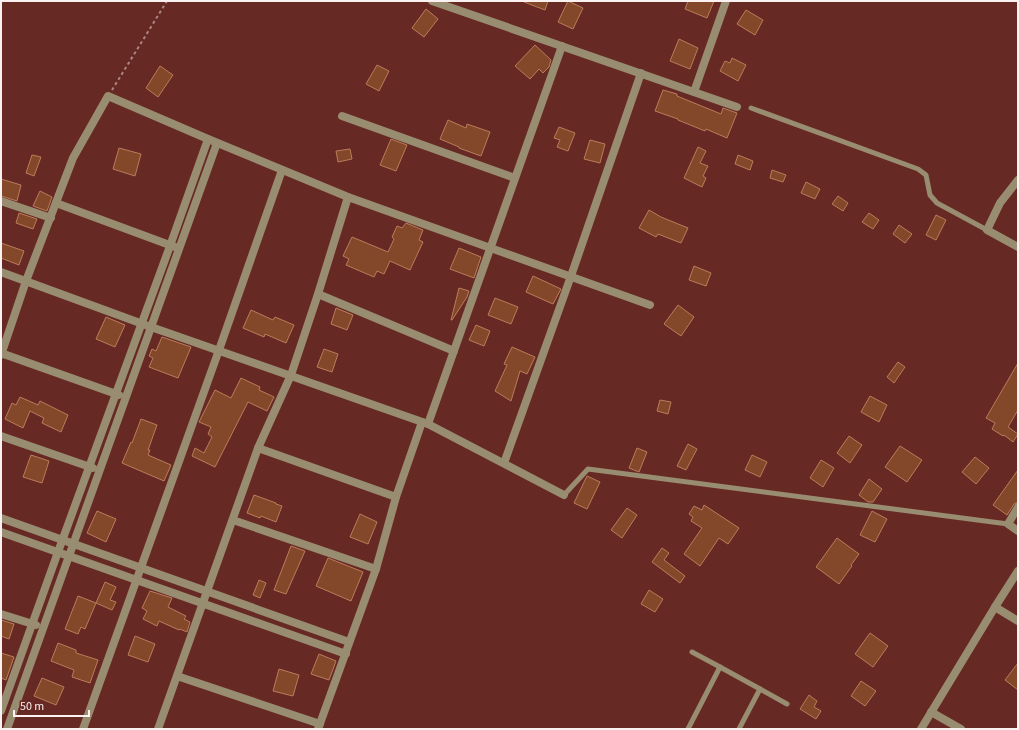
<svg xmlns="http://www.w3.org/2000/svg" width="1019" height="730" viewBox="0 0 1019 730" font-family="'Source Sans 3',sans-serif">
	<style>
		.building { fill: #834829; stroke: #bb7c5c }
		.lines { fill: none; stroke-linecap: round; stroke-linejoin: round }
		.path { stroke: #ab8683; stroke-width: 2; stroke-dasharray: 3 3; stroke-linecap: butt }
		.service { stroke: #988c71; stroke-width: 5 }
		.minor { stroke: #988c71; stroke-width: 8 }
	</style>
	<rect width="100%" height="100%" fill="#672924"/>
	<g class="building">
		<polygon points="524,1 548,1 545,10 524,2"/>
		<polygon points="568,1 583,8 573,29 558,22"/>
		<polygon points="688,1 714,1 707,18 685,9"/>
		<polygon points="426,9 438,19 424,37 412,28"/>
		<polygon points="746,10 763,20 755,35 737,24"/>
		<polygon points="679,39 698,48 690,69 670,61"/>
		<polygon points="535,45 551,60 549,67 543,73 539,69 530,79 515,66"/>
		<polygon points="732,58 746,65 738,81 720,71 725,61 730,63"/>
		<polygon points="377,65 389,71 379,91 366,84"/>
		<polygon points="160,66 173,75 158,97 146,88"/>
		<polygon points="663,90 677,94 677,96 721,114 723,108 737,113 727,138 706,129 705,131 678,120 678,119 655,111"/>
		<polygon points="448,120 466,128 467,124 490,132 481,156 459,148 459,147 440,139"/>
		<polygon points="559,127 575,133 568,151 557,147 560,140 554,138"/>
		<polygon points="391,139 407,145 396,171 380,165"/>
		<polygon points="590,140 605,144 600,163 584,159"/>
		<polygon points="698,147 706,151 700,163 708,166 703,176 706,178 702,187 684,178"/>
		<polygon points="119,148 141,154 135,176 113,169"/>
		<polygon points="350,149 352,159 338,162 336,151"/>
		<polygon points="32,155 41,157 34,176 26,173"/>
		<polygon points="738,155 753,161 750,170 735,164"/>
		<polygon points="772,170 786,175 783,182 770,178"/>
		<polygon points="1,179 21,185 17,201 1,196"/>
		<polygon points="806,182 820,189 815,199 801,193"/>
		<polygon points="40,191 52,197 47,211 33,206"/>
		<polygon points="838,196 848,203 843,211 832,204"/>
		<polygon points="649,210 661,217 688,228 681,243 658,234 656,237 639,228"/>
		<polygon points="19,213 37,219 33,229 16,223"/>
		<polygon points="869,213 879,220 873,229 862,222"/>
		<polygon points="936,215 946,220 936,240 926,235"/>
		<polygon points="406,223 423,230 419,240 423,242 410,270 390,261 384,274 377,271 374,277 346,265 349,259 343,256 352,237 388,252 394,239 392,237 397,226 402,228"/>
		<polygon points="899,225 912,234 905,243 893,234"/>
		<polygon points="1,243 24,251 19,265 1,258"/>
		<polygon points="459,248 481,257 474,278 450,269"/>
		<polygon points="694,266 711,273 706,286 689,280"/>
		<polygon points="533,276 561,289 553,304 526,292"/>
		<polygon points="459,288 469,291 467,297 452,320 451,320"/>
		<polygon points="495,298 518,307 511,324 488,315"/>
		<polygon points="678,305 694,317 681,336 664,324"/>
		<polygon points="336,308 353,315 347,330 331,324"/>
		<polygon points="251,310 273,320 275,317 294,325 286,343 265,334 264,337 243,328"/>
		<polygon points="106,317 125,325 115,347 96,339"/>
		<polygon points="476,325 490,331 484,346 469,340"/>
		<polygon points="162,337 191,347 178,378 149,367 153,358 149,356 152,349 156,351"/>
		<polygon points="512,347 535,357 527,374 520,371 511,401 495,391 507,365 504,364"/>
		<polygon points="324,349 338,354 332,372 317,367"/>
		<polygon points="898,362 905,367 894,383 887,377"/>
		<polygon points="1018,363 1018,410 1008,427 1018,434 1013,442 1004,435 1003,436 992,429 995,423 986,418"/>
		<polygon points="241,378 260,387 259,390 274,397 267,411 248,402 215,467 192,456 195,448 204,453 212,437 208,434 211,427 199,422 215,390 231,398"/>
		<polygon points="870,396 887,405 879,422 861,412"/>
		<polygon points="20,397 38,405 40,401 68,415 61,432 42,423 44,418 30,411 23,428 5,419 12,403 16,405"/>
		<polygon points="660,400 671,402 668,414 657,411"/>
		<polygon points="141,419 157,425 148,450 150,450 148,455 171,465 164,481 122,463 131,442 132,443"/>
		<polygon points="849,436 862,445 850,463 837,453"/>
		<polygon points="688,444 697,449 686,470 677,466"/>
		<polygon points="900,446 922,460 907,482 885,467"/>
		<polygon points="637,448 647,452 639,472 629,468"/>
		<polygon points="31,455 49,461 42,483 23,477"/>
		<polygon points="752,455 767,462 760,477 745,470"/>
		<polygon points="975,457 989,468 976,484 962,472"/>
		<polygon points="821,460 834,468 823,487 810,478"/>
		<polygon points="1018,470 1018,502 1014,504 1007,515 993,505"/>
		<polygon points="587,476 600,482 587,509 574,503"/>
		<polygon points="869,479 882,489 873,502 868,502 859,495"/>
		<polygon points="254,495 276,503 276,504 282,506 276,522 261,516 260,518 247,513"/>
		<polygon points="704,505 739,528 728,544 719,538 700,566 684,554 702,528 691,521 693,517 689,514 694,506 702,510"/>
		<polygon points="627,508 637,515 622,538 611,530"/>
		<polygon points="97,511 116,519 106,542 87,533"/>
		<polygon points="872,511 887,519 875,542 860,535"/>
		<polygon points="360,514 377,522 368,544 350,537"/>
		<polygon points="837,538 859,554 851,565 852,566 839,584 816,567"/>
		<polygon points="291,546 305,551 286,594 274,590"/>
		<polygon points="662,548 669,553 664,560 685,576 680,583 652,562"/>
		<polygon points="328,558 363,572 351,601 316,586"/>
		<polygon points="259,580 266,583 260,598 253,595"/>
		<polygon points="105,582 116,587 110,600 116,602 112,610 96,603"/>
		<polygon points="649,590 663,599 655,612 641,604"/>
		<polygon points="150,591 172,598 168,607 186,616 184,619 190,622 187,632 180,629 179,630 159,621 157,626 143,619 147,611 142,608"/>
		<polygon points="78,596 96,603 85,629 81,627 78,634 65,629"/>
		<polygon points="1,620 14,624 9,639 1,636"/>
		<polygon points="870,633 888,646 873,667 855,654"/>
		<polygon points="135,636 155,644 148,662 128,655"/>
		<polygon points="58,643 76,650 76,653 98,660 90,683 72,677 74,670 51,661"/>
		<polygon points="1,653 14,657 6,680 1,678"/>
		<polygon points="319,654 336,661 329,680 311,674"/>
		<polygon points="1018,663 1018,690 1005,680"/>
		<polygon points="279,669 299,675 293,696 273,691"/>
		<polygon points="42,678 64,687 56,705 34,696"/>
		<polygon points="861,681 876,691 865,706 851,696"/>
		<polygon points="809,695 817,701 814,707 821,711 816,719 800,709"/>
	</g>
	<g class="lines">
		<polyline class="path" points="112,90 167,1"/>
		<g class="service">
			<polyline points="751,108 918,169 926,175 930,195 937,203 987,230"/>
			<polyline points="564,495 588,469 1008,524"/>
			<polyline points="692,652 720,667"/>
			<polyline points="760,689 787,704"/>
			<polyline points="688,729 720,667 760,689 739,729"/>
		</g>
		<g class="minor">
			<polyline points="432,1 737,107"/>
			<polyline points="694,92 726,1"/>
			<polyline points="342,116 515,178"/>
			<polyline points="1018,180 1000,203 987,230 1018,247"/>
			<polyline points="1,201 51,218"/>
			<polyline points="56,203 175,247"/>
			<polyline points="1,272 151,327 428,424 564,495"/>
			<polyline points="318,294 454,351"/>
			<polyline points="1,353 119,395"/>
			<polyline points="1,355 26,281 73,158 108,96 208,139 348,197 650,305"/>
			<polyline points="428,424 562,46"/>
			<polyline points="1,436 93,468"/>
			<polyline points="258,448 396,497"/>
			<polyline points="504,463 571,276 641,73"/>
			<polyline points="1018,507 1008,524 1018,531"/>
			<polyline points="1,518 349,642"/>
			<polyline points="233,520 376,569"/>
			<polyline points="1,532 346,654"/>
			<polyline points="995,607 1018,571"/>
			<polyline points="1,614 36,625"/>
			<polyline points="177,676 320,724"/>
			<polyline points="1,711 58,552 170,246 208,139"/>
			<polyline points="931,712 961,729"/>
			<polyline points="7,729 217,143"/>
			<polyline points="83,729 219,350 282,170"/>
			<polyline points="158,729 258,448 291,375 318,294 348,197"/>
			<polyline points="318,729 376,569 396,497 422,422"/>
			<polyline points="921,729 995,607 1018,621"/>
		</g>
	</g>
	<rect width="1019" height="730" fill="none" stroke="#faf1f0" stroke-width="4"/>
	<path d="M14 710v6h75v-6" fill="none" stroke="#faf1f0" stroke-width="2"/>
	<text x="20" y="710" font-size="12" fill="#faf1f0" stroke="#672924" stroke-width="3" paint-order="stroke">50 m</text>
</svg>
